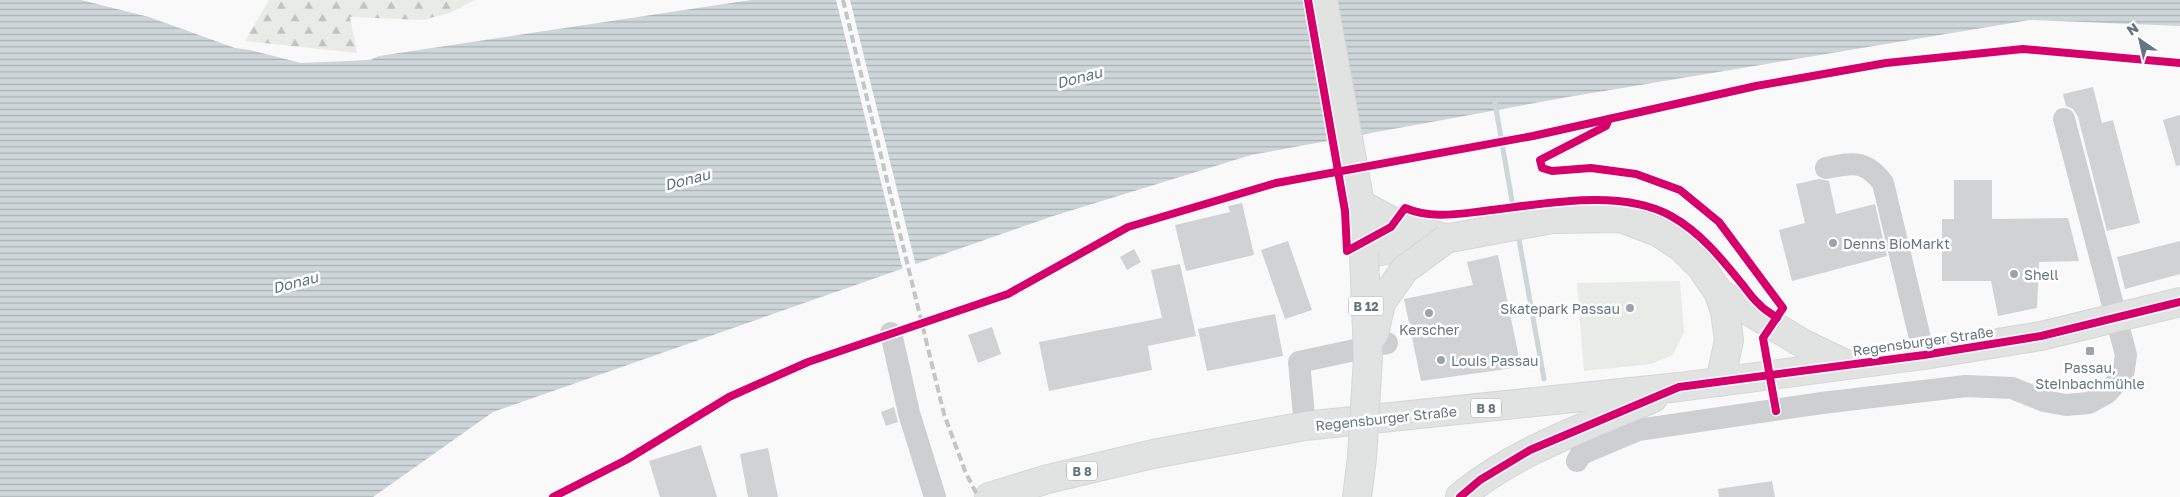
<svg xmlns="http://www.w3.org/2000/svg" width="2180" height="497" viewBox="0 0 2180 497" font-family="'Golos Text',sans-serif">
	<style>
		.forest { fill: url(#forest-firs) }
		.pitch { fill: #e8ebe6 }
		.water { fill: url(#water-rules) }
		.pier { fill: #f9f9f9 }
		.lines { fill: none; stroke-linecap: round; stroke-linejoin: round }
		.stream { stroke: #ced6d9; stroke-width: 5 }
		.building { fill: #d0d2d3 }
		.major-casing { stroke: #d5d6d7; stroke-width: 30 }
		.minor { stroke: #cecfd0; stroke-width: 22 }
		.major { stroke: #e1e2e2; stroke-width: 28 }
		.rail { stroke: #c3c5c6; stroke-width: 4; stroke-dasharray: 8 4; stroke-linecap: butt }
		.major-bridge-casing { stroke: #d5d6d7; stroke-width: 30; stroke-linecap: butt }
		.major-bridge { stroke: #e1e2e2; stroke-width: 28 }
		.cycleway-casing { stroke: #fff; stroke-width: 11 }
		.cycleway { stroke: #d6006c; stroke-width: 8 }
		.poi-dot { fill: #99a4ac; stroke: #fff; stroke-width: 2 }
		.labels { text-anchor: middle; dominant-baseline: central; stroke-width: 5; stroke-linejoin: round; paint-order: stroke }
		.shield { fill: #fff; stroke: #939fa8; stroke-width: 1 }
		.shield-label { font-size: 12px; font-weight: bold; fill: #657683 }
		.poi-label { font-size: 14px; fill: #657683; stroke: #fff; text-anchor: start }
		.street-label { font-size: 14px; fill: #657683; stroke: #fff }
		.water-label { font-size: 15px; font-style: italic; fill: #60757c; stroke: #fff }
	</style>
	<defs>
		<pattern id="forest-firs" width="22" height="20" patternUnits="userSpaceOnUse" patternTransform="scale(1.25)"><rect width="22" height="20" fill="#e8ebe6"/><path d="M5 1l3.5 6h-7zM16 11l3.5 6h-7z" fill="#c0c3c0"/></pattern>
		<pattern id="water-rules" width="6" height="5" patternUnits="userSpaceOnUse" patternTransform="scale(1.25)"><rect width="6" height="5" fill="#ced6d9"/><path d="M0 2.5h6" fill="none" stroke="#abb2b5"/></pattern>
	</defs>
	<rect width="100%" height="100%" fill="#f9f9f9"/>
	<polygon class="forest" points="269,0 475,0 450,13 422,20 350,17 357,53 245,41"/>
	<polygon class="pitch" points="1680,281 1684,332 1673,355 1651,364 1584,371 1577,283"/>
	<polygon class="water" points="0,0 81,0 149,17 235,48 250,50 301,63 370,60 379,56 751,0 2180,0 2180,26 2030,20 1568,97 1251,155 1050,217 493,412 373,497 0,497"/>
	<polygon class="pier" points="836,0 850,0 916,266 903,271"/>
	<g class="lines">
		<g class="stream">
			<polyline points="1495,103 1515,218"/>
			<polyline points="1518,234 1544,379"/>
		</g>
	</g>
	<g class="building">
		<polygon points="2093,87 2102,123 2113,120 2140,223 2107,231 2078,117 2073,109 2066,106 2063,94"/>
		<polygon points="2180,115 2180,165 2176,166 2163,120"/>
		<polygon points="1819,179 1829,181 1836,214 1875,204 1887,256 1792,281 1779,230 1805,223 1796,184"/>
		<polygon points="1954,180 1992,180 1992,219 2068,218 2079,261 2039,262 2037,308 1998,316 1991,281 1942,281 1942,219 1954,219"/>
		<polygon points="1242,203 1254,255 1186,271 1175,225 1230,212 1228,206"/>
		<polygon points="1288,241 1312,310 1285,319 1261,250"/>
		<polygon points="2180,241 2180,274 2125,289 2117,257"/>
		<polygon points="1134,249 1141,262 1127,270 1120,257"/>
		<polygon points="1498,255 1521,367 1421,381 1404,299 1473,285 1467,262"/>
		<polygon points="1180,264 1196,336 1148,346 1152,370 1049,391 1039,342 1162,318 1151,270"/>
		<polygon points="1275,314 1283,356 1207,371 1198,329"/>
		<polygon points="992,327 1001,354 978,363 968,335"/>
		<polygon points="894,407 898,422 886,426 881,412"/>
		<polygon points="701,445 717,497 660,497 649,461"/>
		<polygon points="768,448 778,497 748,497 740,454"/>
		<polygon points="1772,481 1775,497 1719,497 1718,489"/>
	</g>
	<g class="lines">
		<defs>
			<g id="major">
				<polyline points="1323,0 1360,204 1364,254 1552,219 1621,218 1658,232 1681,247 1701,267 1719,293 1725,312 1729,340 1720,382"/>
				<polyline points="1360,204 1397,224 1441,237"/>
				<polyline points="1719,293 1802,343 1845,364"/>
				<polyline points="989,497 1048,479 1153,454 1305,426 1679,387 1924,355 2041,336 2180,302"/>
				<polyline points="1357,497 1362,458"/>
				<path d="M1460,497C1516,450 1587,427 1653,398"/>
			</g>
		</defs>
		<use href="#major" class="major-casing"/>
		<g class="minor">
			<path d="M1826,168C1853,163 1865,159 1883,183L1924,355"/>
			<polyline points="891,333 909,413 935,497"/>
			<polyline points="1305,426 1299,362 1387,343"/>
			<polyline points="1577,461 1581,454 1638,430 1822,403 1966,386 2012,388 2044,401 2066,405 2089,403 2107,393 2123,375 2126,355 2064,119"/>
		</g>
		<use href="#major" class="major"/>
		<polyline class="rail" points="843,0 944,414 965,471 978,497"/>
		<defs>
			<g id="major-bridge">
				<polyline points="1374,334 1381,303 1404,270 1446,239"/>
				<polyline points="1362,458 1368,357 1364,254"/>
			</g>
		</defs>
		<use href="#major-bridge" class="major-bridge-casing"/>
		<use href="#major-bridge" class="major-bridge"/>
		<defs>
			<g id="cycleway">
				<path d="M1308,0L1345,211L1347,251L1391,227L1405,208C1431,219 1457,214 1484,211C1539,205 1620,187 1671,216C1700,232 1721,258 1742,284C1747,290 1752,298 1759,304C1764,310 1771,313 1777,318"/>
				<polyline points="1609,119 1606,126 1540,160 1542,168 1552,171 1591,168 1636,174 1680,190 1719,222 1783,308 1763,338 1776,411"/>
				<polyline points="553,497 626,460 729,397 808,362 1008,294 1128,227 1276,183 1533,136 1756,86 1886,63 2023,49 2180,63"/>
				<polyline points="1460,497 1480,480 1530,450 1679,387 1924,355 2041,336 2180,302"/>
			</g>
		</defs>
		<use href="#cycleway" class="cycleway-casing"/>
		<use href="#cycleway" class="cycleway"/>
	</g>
	<g class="poi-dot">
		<circle cx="1833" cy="243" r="5"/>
		<circle cx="2014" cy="274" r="5"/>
		<circle cx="1630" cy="308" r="5"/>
		<circle cx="1429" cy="313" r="5"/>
		<rect x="2085" y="346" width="10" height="10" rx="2.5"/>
		<circle cx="1441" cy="360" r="5"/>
	</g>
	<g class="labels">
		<g class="shield">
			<rect x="1348.5" y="296.5" width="35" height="19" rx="4"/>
			<rect x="1471" y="398.5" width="30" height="19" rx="4"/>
			<rect x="1067" y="461.5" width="30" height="19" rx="4"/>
		</g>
		<g class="shield-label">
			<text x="1366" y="306">B 12</text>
			<text x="1486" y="408">B 8</text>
			<text x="1082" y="471">B 8</text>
		</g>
		<g class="poi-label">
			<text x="1843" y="243">Denns BioMarkt</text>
			<text x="2024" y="274">Shell</text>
			<text x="1620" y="308" text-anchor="end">Skatepark Passau</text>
			<text x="1429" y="329" text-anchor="middle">Kerscher</text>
			<text x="1451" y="360">Louis Passau</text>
			<text x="2090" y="367" text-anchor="middle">Passau,<tspan x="2090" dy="16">Steinbachmühle</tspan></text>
		</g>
		<g class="street-label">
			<text transform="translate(1923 341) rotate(-8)">Regensburger Straße</text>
			<text transform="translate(1386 418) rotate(-6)">Regensburger Straße</text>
		</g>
		<g class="water-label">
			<text transform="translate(1079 77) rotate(-15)">Donau</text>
			<text transform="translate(687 179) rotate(-15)">Donau</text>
			<text transform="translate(295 282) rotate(-15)">Donau</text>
		</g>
	</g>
	<g transform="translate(2140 40) rotate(326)" stroke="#ffffff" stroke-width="4" paint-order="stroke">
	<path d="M0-4L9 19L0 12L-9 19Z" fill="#657683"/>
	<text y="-8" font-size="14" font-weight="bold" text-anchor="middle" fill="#657683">N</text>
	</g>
</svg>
